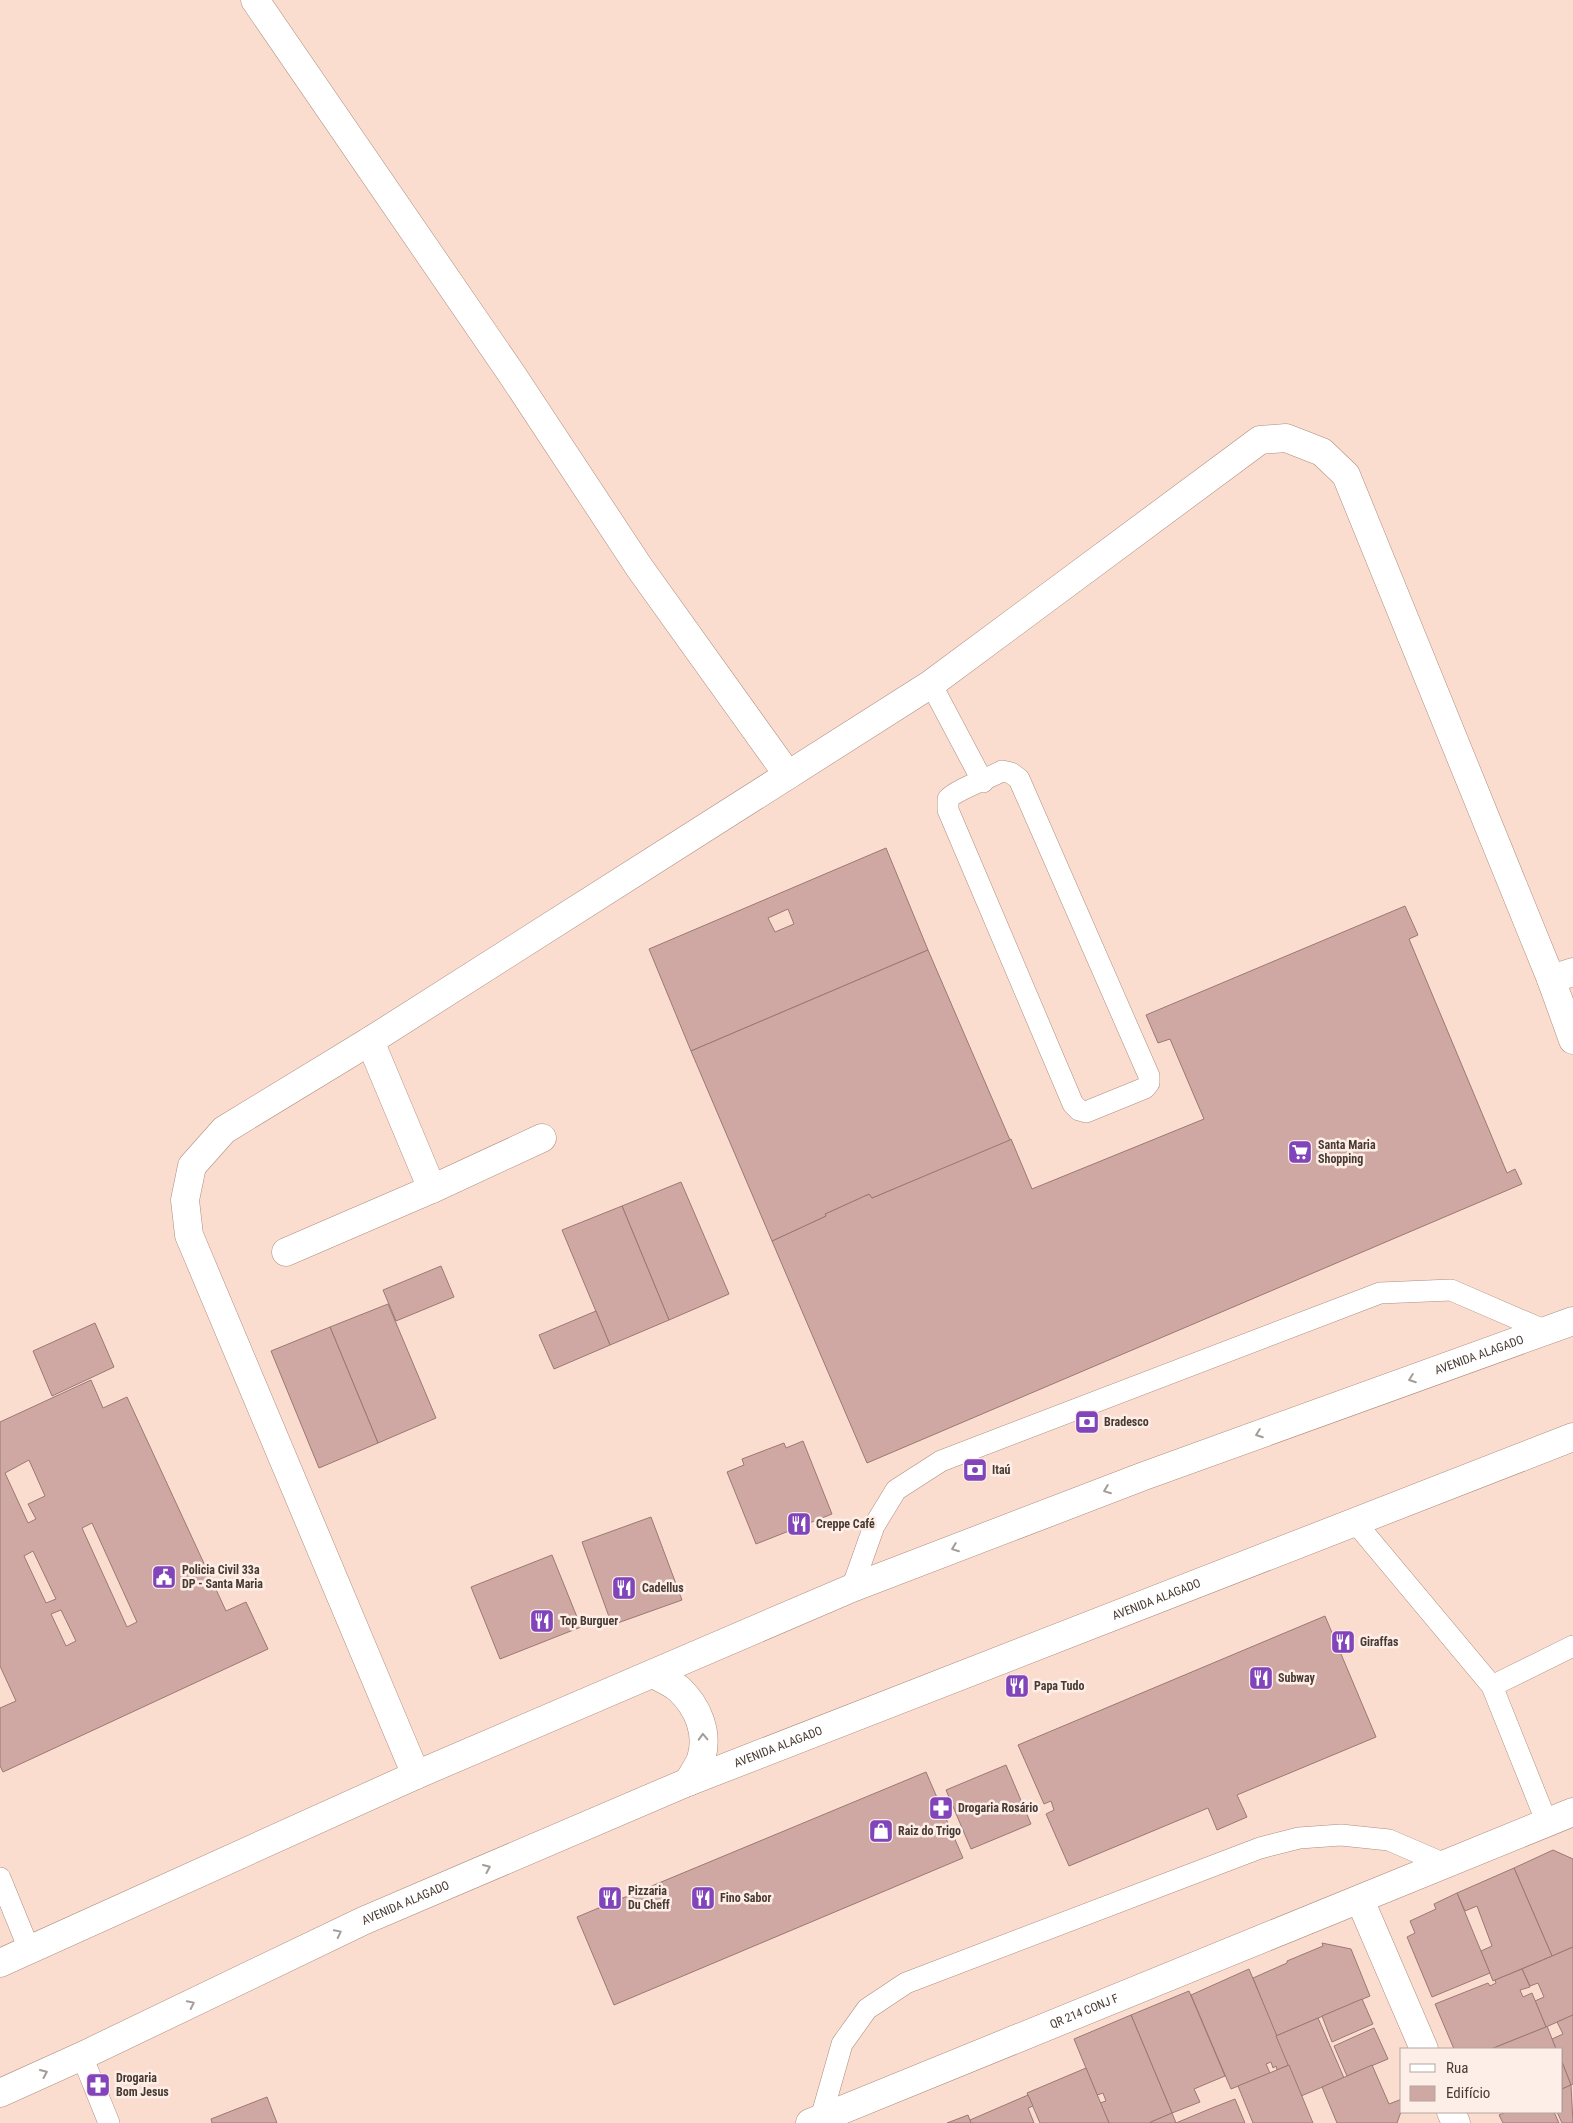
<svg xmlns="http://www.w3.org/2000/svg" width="1573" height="2123" viewBox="0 0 1573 2123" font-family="'Roboto Condensed',sans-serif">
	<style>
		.building { fill: #cfa8a3; stroke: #9c7874; fill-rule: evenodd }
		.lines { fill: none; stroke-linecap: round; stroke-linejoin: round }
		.lane-casing { stroke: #ae8d7d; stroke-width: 22 }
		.street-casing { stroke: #ae8d7d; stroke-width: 29 }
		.secondary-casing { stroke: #ae8d7d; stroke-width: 29 }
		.lane { stroke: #fff; stroke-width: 21 }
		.street { stroke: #fff; stroke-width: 28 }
		.secondary { stroke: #fff; stroke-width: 28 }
		.oneway { stroke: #a49c99 }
		.labels { text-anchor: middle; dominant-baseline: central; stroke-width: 5; stroke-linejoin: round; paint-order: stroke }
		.poi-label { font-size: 12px; font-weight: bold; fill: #483a33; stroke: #fdeee7; text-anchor: start }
		.street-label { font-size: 12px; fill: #483a33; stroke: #fdeee7 }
	</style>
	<rect width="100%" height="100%" fill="#faddcf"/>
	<g class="building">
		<path d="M886,848L928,950L691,1051L649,949ZM788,909L794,924L775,932L768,918Z"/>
		<polygon points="1405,906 1418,935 1409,939 1507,1173 1515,1169 1522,1184 867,1463 772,1241 826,1216 825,1214 869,1194 872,1198 1011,1139 1032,1189 1204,1119 1170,1039 1158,1043 1146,1015"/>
		<polygon points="928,950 1010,1140 872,1198 869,1194 825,1214 826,1216 772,1241 691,1051"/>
		<polygon points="681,1182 729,1294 669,1320 622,1206"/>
		<polygon points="622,1206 669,1320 610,1345 562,1230"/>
		<polygon points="441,1266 454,1297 396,1321 383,1290"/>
		<polygon points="388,1304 436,1418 378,1443 330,1327"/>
		<polygon points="596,1311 610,1345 554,1369 539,1335"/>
		<polygon points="95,1323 114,1367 52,1396 33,1351"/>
		<polygon points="330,1327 378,1443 319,1468 271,1351"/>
		<path d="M91,1380L103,1408L127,1397L226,1611L246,1602L268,1649L3,1772L0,1766V1708L16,1701L0,1666V1422ZM29,1460L45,1496L28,1504L36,1519L28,1523L5,1473ZM92,1523L137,1622L127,1627L82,1528ZM33,1551L56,1599L46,1603L24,1556ZM61,1610L76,1641L66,1646L51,1614Z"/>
		<polygon points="803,1441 832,1514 756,1544 727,1472 744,1465 742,1459 784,1443 786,1448"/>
		<polygon points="651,1517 682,1600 612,1625 582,1542"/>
		<polygon points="552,1555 581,1627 500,1659 471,1587"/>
		<polygon points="1325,1616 1376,1737 1237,1795 1247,1817 1217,1830 1208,1808 1069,1866 1046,1814 1054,1810 1051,1801 1044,1804 1018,1745"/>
		<polygon points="1006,1765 1031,1824 971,1849 946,1790"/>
		<polygon points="926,1772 963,1858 614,2005 577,1917"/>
		<polygon points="1553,1850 1573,1859 1573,1947 1552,1956 1514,1868"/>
		<polygon points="1514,1868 1552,1956 1493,1981 1481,1951 1492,1946 1477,1906 1465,1911 1457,1893"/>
		<polygon points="1457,1893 1490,1973 1432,1997 1407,1937 1415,1933 1410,1921 1436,1909 1434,1904"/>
		<polygon points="1322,1943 1351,1949 1370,1996 1276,2036 1253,1978 1287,1963 1287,1961 1323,1946"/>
		<polygon points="1573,1947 1573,2015 1546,2027 1535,2001 1544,1997 1538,1983 1530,1986 1522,1969"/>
		<polygon points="1249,1969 1289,2065 1277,2070 1276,2066 1273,2068 1271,2062 1266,2064 1270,2073 1231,2089 1191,1995"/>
		<polygon points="1522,1969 1530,1987 1520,1990 1523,1997 1532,1993 1546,2027 1491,2049 1454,2049 1435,2004 1488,1983 1490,1986 1496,1983 1495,1980"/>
		<polygon points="1189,1991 1225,2076 1194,2089 1200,2102 1172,2113 1131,2015"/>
		<polygon points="1362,1999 1373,2024 1332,2042 1322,2016"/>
		<polygon points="1131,2015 1172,2113 1149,2123 1109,2123 1100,2103 1106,2101 1103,2093 1097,2095 1074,2039"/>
		<polygon points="1573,2015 1573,2084 1571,2085 1562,2062 1562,2049 1556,2049 1552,2039 1563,2034 1557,2022"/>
		<polygon points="1318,2018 1344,2078 1301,2096 1276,2036"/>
		<polygon points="1547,2026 1556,2049 1491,2049 1546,2027"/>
		<polygon points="1374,2028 1388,2059 1347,2076 1334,2046"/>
		<polygon points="1562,2062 1571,2085 1562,2089"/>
		<polygon points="1289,2065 1313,2123 1253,2123 1238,2086"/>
		<polygon points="1372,2065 1389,2104 1402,2099 1402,2109 1397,2123 1337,2123 1322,2087"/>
		<polygon points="1086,2068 1109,2123 1040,2123 1027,2093"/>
		<polygon points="1571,2085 1573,2123 1562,2123 1557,2112 1562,2112 1562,2089"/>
		<polygon points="1028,2095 1033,2106 1028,2108 1034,2123 971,2123 970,2120"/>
		<polygon points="267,2097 277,2123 212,2123 211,2119"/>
		<polygon points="1235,2099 1245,2123 1176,2123 1212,2108"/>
		<polygon points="1506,2112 1554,2112 1559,2123 1503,2123 1499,2115"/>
		<polygon points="1172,2113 1176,2123 1151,2123 1151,2122"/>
		<polygon points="968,2115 971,2123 947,2123"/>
	</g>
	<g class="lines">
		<defs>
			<g id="lane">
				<polyline points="931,684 983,782"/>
				<path d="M1002,771L1011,773L1019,779L1149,1076V1083L1145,1088L1086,1112L1079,1110L1073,1104L948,810V799C957,789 988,779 1002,771Z"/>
				<polyline points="1355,1522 1492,1686"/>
				<polyline points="852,1588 874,1526 896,1490 941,1461 1380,1293 1451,1290 1546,1331"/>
				<polyline points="1547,1823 1492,1686 1573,1646"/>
				<polyline points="0,1878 29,1949"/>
				<polyline points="82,2056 109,2123"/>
				<polyline points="821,2118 842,2044 867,2009 906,1983 1260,1848 1299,1838 1341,1835 1389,1840 1447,1865"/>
			</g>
			<g id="street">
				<polyline points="255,0 511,373 639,567 788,775"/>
				<polyline points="1551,979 1573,1040"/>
				<polyline points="370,1041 432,1189"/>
				<polyline points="286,1252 432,1189 542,1138"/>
				<polyline points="416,1775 189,1235 185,1200 192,1166 224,1130 370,1041 931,684 1260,440 1286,438 1322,452 1346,475 1551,979 1573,972"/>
				<polyline points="1360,1900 1424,2049"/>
				<polyline points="1451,2112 1456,2123"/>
				<path id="s1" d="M810,2123L1573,1812"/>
			</g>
			<g id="secondary">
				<path d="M653,1674C661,1678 672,1683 679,1689C698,1707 709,1733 701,1759C698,1767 692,1775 688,1782"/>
				<path id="s2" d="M0,1963L416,1775L852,1588L1144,1476L1573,1321"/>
				<path id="s3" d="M0,2093L82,2056L363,1921L688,1782L1573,1437"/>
			</g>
		</defs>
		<use href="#lane" class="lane-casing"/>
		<use href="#street" class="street-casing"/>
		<use href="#secondary" class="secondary-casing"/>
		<use href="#lane" class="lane"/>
		<use href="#street" class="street"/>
		<use href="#secondary" class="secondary"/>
	</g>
	<defs><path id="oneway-chevron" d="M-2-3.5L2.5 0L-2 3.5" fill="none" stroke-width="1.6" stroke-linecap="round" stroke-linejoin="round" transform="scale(1.25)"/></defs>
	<g class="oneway">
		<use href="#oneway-chevron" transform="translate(1412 1379) rotate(160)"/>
		<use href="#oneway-chevron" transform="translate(1259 1434) rotate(160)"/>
		<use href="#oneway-chevron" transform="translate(1107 1490) rotate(159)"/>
		<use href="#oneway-chevron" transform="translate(955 1548) rotate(159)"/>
		<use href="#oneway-chevron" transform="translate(703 1737) rotate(-92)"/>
		<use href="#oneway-chevron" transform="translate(487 1868) rotate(-23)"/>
		<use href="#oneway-chevron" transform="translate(338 1933) rotate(-26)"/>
		<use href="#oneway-chevron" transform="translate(191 2004) rotate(-26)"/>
		<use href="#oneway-chevron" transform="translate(44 2073) rotate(-24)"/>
	</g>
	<defs>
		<symbol id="supermarket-square" viewBox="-11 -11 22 22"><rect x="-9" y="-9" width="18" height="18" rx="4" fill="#8144ba" stroke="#fdeee7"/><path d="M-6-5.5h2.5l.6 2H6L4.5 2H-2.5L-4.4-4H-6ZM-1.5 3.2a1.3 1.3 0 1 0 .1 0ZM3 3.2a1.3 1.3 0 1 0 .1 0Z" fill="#fff"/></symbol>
		<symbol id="bank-square" viewBox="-11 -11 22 22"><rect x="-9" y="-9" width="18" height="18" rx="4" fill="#8144ba" stroke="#fdeee7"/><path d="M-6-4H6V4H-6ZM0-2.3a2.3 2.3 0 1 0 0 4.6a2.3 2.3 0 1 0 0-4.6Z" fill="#fff"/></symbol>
		<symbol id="restaurant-square" viewBox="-11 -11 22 22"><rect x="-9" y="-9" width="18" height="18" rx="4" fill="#8144ba" stroke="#fdeee7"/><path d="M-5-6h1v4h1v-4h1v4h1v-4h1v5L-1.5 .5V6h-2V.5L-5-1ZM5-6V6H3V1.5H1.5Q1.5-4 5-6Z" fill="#fff"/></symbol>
		<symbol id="civic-square" viewBox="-11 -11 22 22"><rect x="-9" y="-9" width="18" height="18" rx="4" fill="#8144ba" stroke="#fdeee7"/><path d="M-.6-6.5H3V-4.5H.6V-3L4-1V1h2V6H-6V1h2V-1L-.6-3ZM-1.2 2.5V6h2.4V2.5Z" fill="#fff"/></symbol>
		<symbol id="pharmacy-square" viewBox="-11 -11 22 22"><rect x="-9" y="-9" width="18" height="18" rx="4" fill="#8144ba" stroke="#fdeee7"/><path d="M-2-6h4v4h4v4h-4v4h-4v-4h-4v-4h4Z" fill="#fff"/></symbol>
		<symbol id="shop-square" viewBox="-11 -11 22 22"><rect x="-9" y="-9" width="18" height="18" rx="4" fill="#8144ba" stroke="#fdeee7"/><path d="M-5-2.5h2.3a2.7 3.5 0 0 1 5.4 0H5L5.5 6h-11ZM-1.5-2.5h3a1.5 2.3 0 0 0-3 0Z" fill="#fff"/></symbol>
	</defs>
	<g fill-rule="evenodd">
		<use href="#supermarket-square" x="1286" y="1138" width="28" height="28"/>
		<use href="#bank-square" x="1073" y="1408" width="28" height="28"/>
		<use href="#bank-square" x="961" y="1456" width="28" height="28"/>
		<use href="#restaurant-square" x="785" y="1510" width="28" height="28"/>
		<use href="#civic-square" x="150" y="1563" width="28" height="28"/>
		<use href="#restaurant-square" x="610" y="1574" width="28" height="28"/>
		<use href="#restaurant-square" x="528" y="1607" width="28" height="28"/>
		<use href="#restaurant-square" x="1329" y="1628" width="28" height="28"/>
		<use href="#restaurant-square" x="1247" y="1664" width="28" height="28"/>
		<use href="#restaurant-square" x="1003" y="1672" width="28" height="28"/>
		<use href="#pharmacy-square" x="927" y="1794" width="28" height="28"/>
		<use href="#shop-square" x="867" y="1817" width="28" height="28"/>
		<use href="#restaurant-square" x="596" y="1884" width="28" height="28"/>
		<use href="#restaurant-square" x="689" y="1884" width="28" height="28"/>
		<use href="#pharmacy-square" x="84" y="2071" width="28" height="28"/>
	</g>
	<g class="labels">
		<g class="poi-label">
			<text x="1318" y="1145">Santa Maria<tspan x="1318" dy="14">Shopping</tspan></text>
			<text x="1104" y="1422">Bradesco</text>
			<text x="992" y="1470">Itaú</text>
			<text x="816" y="1524">Creppe Café</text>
			<text x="182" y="1570">Policia Civil 33a<tspan x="182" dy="14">DP - Santa Maria</tspan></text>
			<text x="642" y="1588">Cadellus</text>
			<text x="560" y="1621">Top Burguer</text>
			<text x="1360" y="1642">Giraffas</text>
			<text x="1278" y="1678">Subway</text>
			<text x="1034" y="1686">Papa Tudo</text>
			<text x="958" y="1808">Drogaria Rosário</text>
			<text x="898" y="1831">Raiz do Trigo</text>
			<text x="628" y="1891">Pizzaria<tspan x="628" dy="14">Du Cheff</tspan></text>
			<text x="720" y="1898">Fino Sabor</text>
			<text x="116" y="2078">Drogaria<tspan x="116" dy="14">Bom Jesus</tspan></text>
		</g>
		<g class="street-label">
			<text stroke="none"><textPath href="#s2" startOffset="1600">AVENIDA ALAGADO</textPath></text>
			<text stroke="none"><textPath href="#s3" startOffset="1258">AVENIDA ALAGADO</textPath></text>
			<text stroke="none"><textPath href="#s3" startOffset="852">AVENIDA ALAGADO</textPath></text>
			<text stroke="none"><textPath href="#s3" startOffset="448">AVENIDA ALAGADO</textPath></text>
			<text stroke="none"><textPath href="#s1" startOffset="296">QR 214 CONJ F</textPath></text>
		</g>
	</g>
	<rect x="1400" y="2048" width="162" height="65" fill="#fdeee7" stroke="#b5a69f"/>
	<rect x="1410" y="2064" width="25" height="8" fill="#ffffff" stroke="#b5a69f"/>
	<text x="1446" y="2073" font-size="15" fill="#483a33">Rua</text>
	<rect x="1410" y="2086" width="25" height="15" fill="#cfa8a3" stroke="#b5a69f"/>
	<text x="1446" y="2098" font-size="15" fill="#483a33">Edifício</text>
</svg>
